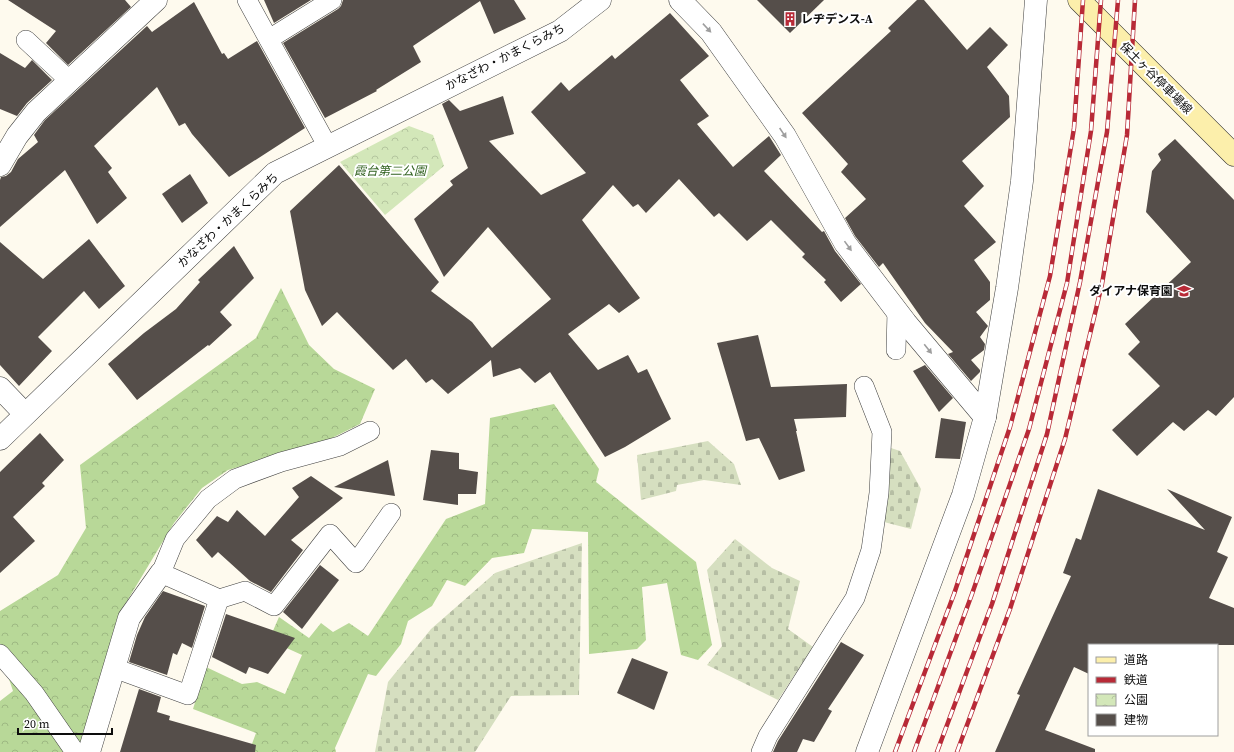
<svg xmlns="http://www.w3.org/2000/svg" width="1234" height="752" viewBox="0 0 1234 752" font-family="'Source Serif 4','Noto Sans JP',serif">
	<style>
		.forest { fill: url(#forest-crowns) }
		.cemetery { fill: url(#cemetery-stones) }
		.park { fill: url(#park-crowns) }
		.building { fill: #554e4a }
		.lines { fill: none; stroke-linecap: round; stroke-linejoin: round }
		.service-casing { stroke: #404040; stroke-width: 20 }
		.minor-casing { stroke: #404040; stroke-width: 23 }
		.secondary-casing { stroke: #2f2f2f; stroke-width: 23 }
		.service { stroke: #fff; stroke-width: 19 }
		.minor { stroke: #fff; stroke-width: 22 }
		.secondary { stroke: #fcefab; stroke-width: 22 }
		.rail-casing { stroke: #b82a37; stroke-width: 4.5 }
		.rail { stroke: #fff; stroke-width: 3; stroke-dasharray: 9; stroke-linecap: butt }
		.oneway { fill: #9e9e9e }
		.labels { text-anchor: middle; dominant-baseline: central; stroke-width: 4; stroke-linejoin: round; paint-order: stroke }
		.poi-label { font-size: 12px; font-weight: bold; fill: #0d0d0d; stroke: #fff; text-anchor: start }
		.street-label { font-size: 12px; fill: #0d0d0d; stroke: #fff }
		.park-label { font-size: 12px; font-style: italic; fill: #316220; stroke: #fff }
	</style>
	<defs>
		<pattern id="forest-crowns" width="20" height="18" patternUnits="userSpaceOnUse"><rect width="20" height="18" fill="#b8d898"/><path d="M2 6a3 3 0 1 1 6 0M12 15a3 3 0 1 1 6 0" fill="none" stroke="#9db882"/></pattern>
		<pattern id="cemetery-stones" width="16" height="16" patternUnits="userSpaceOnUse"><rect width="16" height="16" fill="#d6dfc0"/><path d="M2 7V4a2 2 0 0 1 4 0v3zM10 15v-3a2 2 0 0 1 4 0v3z" fill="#b6bea4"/></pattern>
		<pattern id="park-crowns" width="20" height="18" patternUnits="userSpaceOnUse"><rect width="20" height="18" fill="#d3e7b9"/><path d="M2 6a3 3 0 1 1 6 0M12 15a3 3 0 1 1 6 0" fill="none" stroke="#b4c59e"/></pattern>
	</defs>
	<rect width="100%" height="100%" fill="#fefaee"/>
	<g class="forest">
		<polygon points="281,288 309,345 334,369 375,389 360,424 324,442 228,470 202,488 174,523 118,616 82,743 77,752 0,752 0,701 13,691 0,652 0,611 58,575 86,528 80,465 256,338"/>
		<polygon points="554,404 599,469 596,482 696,562 712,645 698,660 681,655 667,583 642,587 646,640 637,649 589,654 588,532 532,529 524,553 492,558 465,586 447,580 432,606 408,621 401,644 376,676 368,674 335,748 336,752 249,752 256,733 193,709 206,667 242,684 257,682 285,694 302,655 269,640 279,617 309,638 321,623 333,632 349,623 368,636 446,519 485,504 490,418"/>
	</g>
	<g class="cemetery">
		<polygon points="708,441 734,464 741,485 704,480 677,485 676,491 641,500 637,455"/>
		<polygon points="888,447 900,451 921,489 911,529 880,521"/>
		<polygon points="735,539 772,568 800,581 788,629 813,647 778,700 707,665 722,646 707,570"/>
		<polygon points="582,543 579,695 511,696 475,752 375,752 388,682 431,629 495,573"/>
	</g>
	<polygon class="park" points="409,126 433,135 444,166 385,215 340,162"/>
	<g class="building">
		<polygon points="8,0 125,0 131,7 68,65 46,43 56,31"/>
		<polygon points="264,0 311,0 274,23"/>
		<polygon points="343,0 514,0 526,19 494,34 480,1 413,46 421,62 376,90 377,91 325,118 283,43 338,9 341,6"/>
		<polygon points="757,0 824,0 790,33"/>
		<polygon points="917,0 924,0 967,50 990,27 1008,45 987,67 1009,96 1010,117 962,161 984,186 964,206 996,242 974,260 990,282 990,300 976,312 988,326 980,337 985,344 984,350 971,360 980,370 980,372 971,381 948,354 953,352 925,323 883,263 879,267 855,236 845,218 866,199 841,172 848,164 802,113 891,31 888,28"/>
		<polygon points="194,2 222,54 224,53 228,59 257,41 305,128 229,177 192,134 185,123 179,126 157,87 94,146 112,168 108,172 127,198 97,224 65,170 0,227 0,180 1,177 6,176 11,172 18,159 38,142 34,135 45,120 147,26 152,32"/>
		<polygon points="670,13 709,56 680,80 709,116 697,124 733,167 769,136 781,155 764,171 822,232 824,231 835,251 861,284 841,302 824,282 826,280 802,257 805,254 771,220 747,241 719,213 714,217 679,179 646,213 638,204 633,207 613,185 582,220 640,298 619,313 609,304 568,334 598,370 628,355 638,373 647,369 671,419 625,447 605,457 550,372 535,383 520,368 493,377 491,360 448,394 432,379 426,383 406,359 393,370 337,312 322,326 305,290 290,211 339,165 439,282 431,291 472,322 492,348 551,299 488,227 444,277 414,219 453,185 450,181 468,168 442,104 449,100 460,111 503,96 514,134 489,141 541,195 586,173 531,112 561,82 569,91 612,55 615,59"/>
		<polygon points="0,53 25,68 32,60 52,80 27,103 17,116 0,109"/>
		<polygon points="1175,139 1234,200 1234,397 1216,416 1208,410 1184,431 1173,422 1137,456 1112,430 1160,386 1128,354 1140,342 1125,324 1191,262 1146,212 1152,171 1161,160 1158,154"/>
		<polygon points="190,174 208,203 182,223 162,194"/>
		<polygon points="89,239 125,286 99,309 84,291 38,337 52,351 19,386 0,365 0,242 43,279"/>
		<polygon points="234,246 254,278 220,312 232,325 209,346 208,345 137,400 108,364 144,333 176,309 200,282 198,280"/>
		<polygon points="758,335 771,387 847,384 846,417 794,419 797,431 796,431 805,471 779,480 759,438 746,441 717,343"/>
		<polygon points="925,365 953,398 939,412 913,371"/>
		<polygon points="941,418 966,422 960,459 935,458"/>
		<polygon points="40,433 64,460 42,483 45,486 13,517 35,541 0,573 0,472"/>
		<polygon points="431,450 459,453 459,469 478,472 476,494 458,494 458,505 423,500"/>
		<polygon points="388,460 395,496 334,487"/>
		<polygon points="311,476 343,498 291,540 303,550 271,592 250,581 218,552 212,558 196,540 217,516 228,522 237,510 265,536 299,497 292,488"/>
		<polygon points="1098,489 1205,530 1167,489 1232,517 1217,552 1228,557 1209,598 1234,608 1234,645 1089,645 1089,674 1074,667 1045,730 1095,749 1095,752 995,752 1020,695 1017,694 1071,576 1063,573 1076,538 1081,540"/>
		<polygon points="320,565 339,580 302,629 283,612"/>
		<polygon points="163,591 205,606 192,648 182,643 177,655 173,653 167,675 129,662 137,635 145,617"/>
		<polygon points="226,614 295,638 268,674 249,667 246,674 212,657"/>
		<polygon points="841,642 864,655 828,709 832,711 814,742 803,739 797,752 773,752 778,741"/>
		<polygon points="632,658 668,672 654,710 617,693"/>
		<polygon points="139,689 161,697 157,712 170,716 169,720 256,745 255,752 120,752"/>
	</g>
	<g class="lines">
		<defs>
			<g id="service">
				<polyline points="247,0 328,147"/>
				<polyline points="269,39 332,0"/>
				<polyline points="26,40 70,81"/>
				<polyline points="896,350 897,311"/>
				<polyline points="219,599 245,591 274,606 330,534 356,563 391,513"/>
				<polyline points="0,654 34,693 75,752"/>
				<polyline points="114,668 188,695 219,599 161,573 175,539 208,499 235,479 281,462 340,446 370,431"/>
				<polyline points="761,752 768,736 855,598 871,550 879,493 882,432 864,386"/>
			</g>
			<g id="minor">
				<polyline points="680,0 711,32 785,136 845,243 906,323 985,417"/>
				<polyline points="0,165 17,136 36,112 156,0"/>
				<polyline points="0,388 25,414"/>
				<polyline points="0,439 275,173 560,31 600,0"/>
				<polyline points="89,752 129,618 161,573"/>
				<polyline points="867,752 963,495 985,417 1007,288 1022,181 1036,0"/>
			</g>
			<polyline id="secondary" points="1079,0 1234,155"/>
		</defs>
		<use href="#service" class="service-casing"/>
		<use href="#minor" class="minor-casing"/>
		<use href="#secondary" class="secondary-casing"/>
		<use href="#service" class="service"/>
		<use href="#minor" class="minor"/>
		<use href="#secondary" class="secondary"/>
		<defs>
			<g id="rail">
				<polyline points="895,752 954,594 1010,427 1050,276 1074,128 1083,0"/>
				<polyline points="914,752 972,594 1029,429 1067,283 1091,131 1101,0"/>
				<polyline points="937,752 992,604 1047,434 1080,282 1107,132 1118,0"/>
				<polyline points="957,752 1010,609 1065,439 1102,284 1127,135 1135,0"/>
			</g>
		</defs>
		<use href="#rail" class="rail-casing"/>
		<use href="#rail" class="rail"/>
	</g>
	<defs><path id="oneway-solid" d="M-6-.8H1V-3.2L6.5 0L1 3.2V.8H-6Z"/></defs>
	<g class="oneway">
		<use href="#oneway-solid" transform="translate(707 28) rotate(47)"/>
		<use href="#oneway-solid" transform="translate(783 133) rotate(56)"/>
		<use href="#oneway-solid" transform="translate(848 246) rotate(54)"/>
		<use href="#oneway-solid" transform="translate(928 349) rotate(51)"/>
	</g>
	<defs>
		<symbol id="building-bare" viewBox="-9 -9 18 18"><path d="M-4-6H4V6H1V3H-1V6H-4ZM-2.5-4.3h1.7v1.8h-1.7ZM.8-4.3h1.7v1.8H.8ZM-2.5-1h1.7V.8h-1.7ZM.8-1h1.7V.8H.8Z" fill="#b82a37" stroke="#fff" stroke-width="2.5" paint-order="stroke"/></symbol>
		<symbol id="school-bare" viewBox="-9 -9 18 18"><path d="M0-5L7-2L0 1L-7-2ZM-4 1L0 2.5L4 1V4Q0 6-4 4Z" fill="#b82a37" stroke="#fff" stroke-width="2.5" paint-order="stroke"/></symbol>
	</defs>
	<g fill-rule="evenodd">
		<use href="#building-bare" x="780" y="9" width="20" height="20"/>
		<use href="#school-bare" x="1174" y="281" width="20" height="20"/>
	</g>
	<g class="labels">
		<g class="poi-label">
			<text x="801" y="19">レヂデンス-A</text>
			<text x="1173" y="291" text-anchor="end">ダイアナ保育園</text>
		</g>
		<g class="street-label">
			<text transform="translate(505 57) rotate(-27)">かなざわ・かまくらみち</text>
			<text transform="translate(1156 78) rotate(45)">保土ヶ谷停車場線</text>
			<text transform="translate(228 220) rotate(-43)">かなざわ・かまくらみち</text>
		</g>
		<g class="park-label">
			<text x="390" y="171">霞台第二公園</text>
		</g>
	</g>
	<rect x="1088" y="644" width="130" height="92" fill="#ffffff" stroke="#9e9e9e"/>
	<rect x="1096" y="657" width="20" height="6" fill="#fcefab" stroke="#9e9e9e"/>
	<text x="1124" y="664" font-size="12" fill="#0d0d0d">道路</text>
	<rect x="1096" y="677" width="20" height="6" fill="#b82a37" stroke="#9e9e9e"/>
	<text x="1124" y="684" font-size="12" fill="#0d0d0d">鉄道</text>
	<rect x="1096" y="694" width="20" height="12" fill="url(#park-crowns)" stroke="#9e9e9e"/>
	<text x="1124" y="704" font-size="12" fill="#0d0d0d">公園</text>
	<rect x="1096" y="714" width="20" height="12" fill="#554e4a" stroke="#9e9e9e"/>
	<text x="1124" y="724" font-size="12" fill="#0d0d0d">建物</text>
	<path d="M18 728v6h94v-6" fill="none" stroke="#0d0d0d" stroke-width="2"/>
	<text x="24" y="728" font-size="12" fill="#0d0d0d" stroke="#ffffff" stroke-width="3" paint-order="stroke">20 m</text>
</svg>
